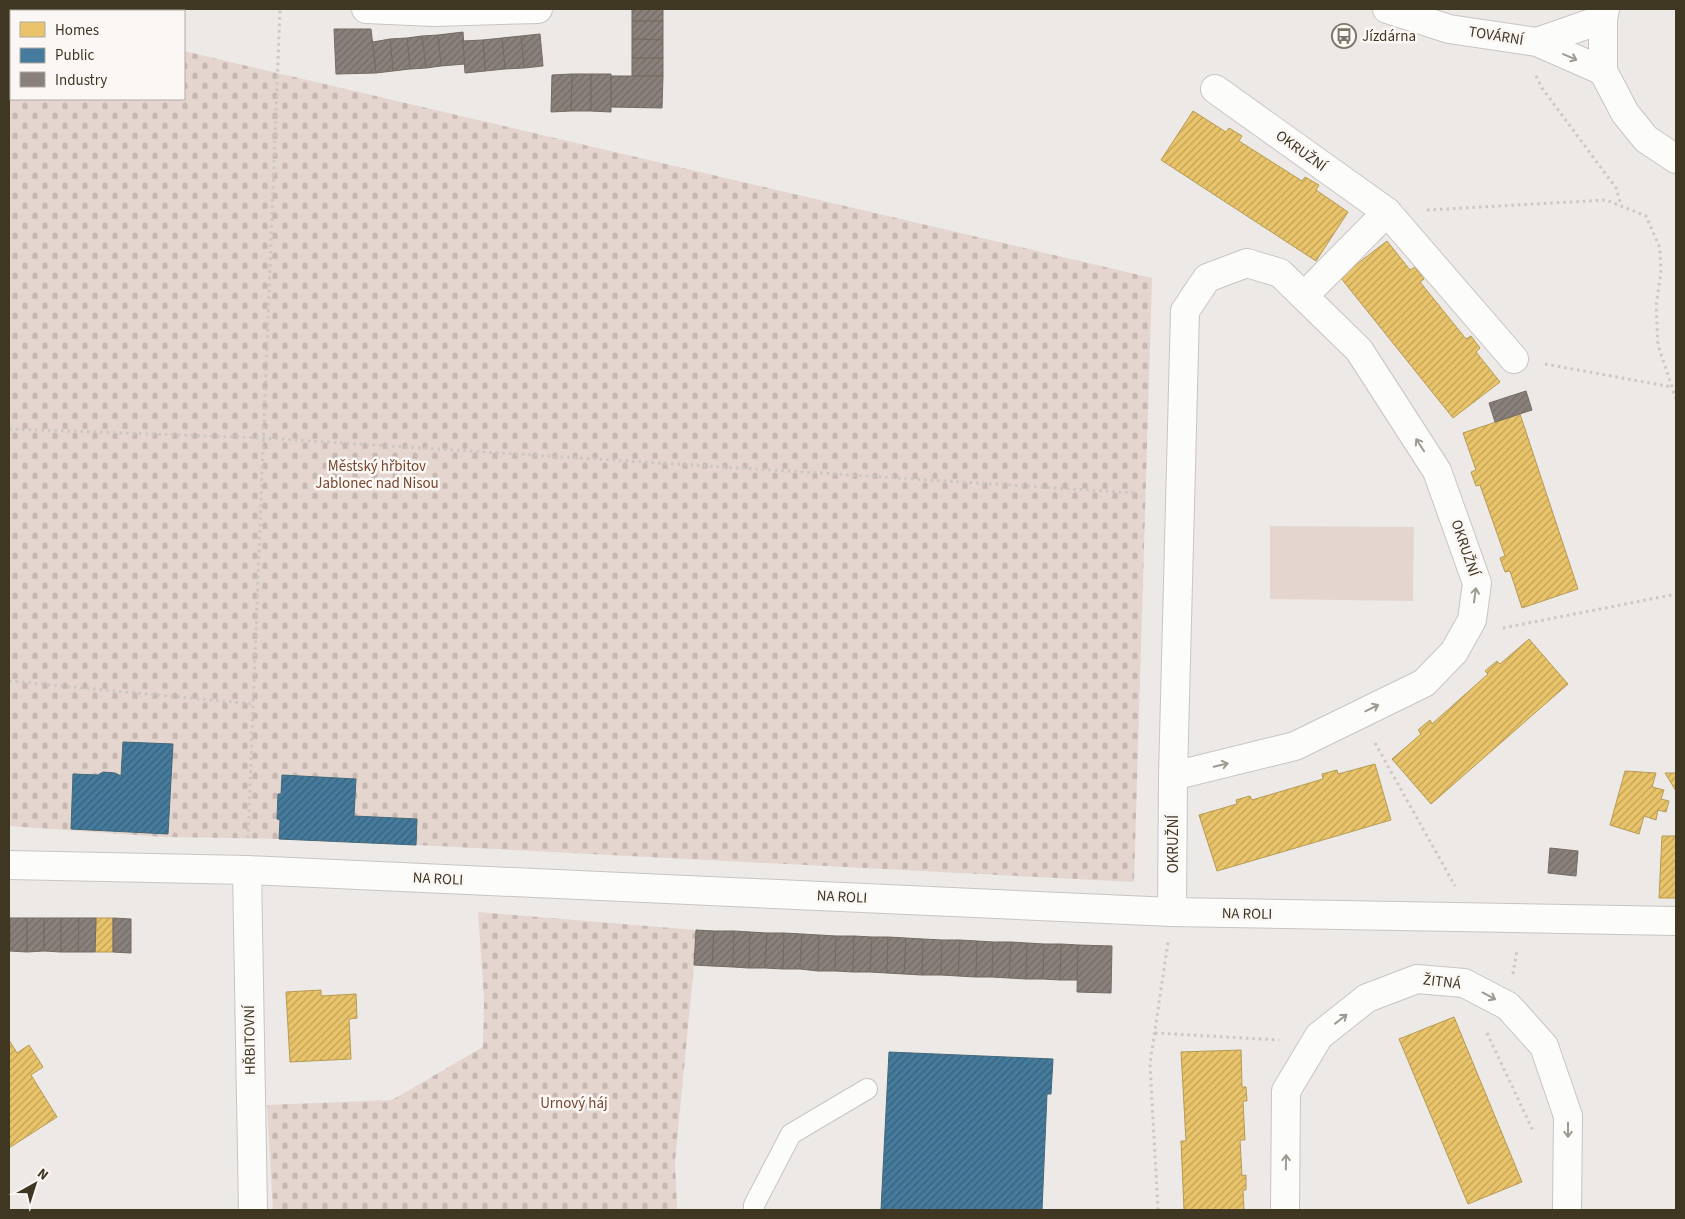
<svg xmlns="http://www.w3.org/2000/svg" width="1685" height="1219" viewBox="0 0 1685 1219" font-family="'Source Sans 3',sans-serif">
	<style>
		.green { fill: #e5d5cf }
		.cemetery { fill: url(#cemetery-stones) }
		.homes { fill: url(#homes-hatch); stroke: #b69a55 }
		.public { fill: url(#public-hatch); stroke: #446778 }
		.industry { fill: url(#industry-hatch); stroke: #746b61 }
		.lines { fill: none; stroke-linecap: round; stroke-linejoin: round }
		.service-casing { stroke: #c8c5c2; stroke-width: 22 }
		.minor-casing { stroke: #c8c5c2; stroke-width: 30 }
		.tertiary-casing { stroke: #c8c5c2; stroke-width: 30 }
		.path { stroke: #cbc7c2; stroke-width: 3; stroke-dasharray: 2.5 4; stroke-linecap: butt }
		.service { stroke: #fcfcfb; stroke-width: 20 }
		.minor { stroke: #fcfcfb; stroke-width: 28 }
		.tertiary { stroke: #fcfcfb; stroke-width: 28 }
		.oneway { stroke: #9e9a8f }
		.labels { text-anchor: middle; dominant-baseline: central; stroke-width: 5; stroke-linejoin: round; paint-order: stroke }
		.poi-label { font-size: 15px; fill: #403723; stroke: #faf7f5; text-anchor: start }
		.street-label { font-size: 15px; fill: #403723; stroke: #faf7f5 }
		.park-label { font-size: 15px; fill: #77472d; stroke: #faf7f5 }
	</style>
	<defs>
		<pattern id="cemetery-stones" width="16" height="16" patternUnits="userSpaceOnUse" patternTransform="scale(1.25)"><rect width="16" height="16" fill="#e5d5cf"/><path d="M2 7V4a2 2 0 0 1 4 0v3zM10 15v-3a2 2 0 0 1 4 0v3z" fill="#c6b7b1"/></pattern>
		<pattern id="homes-hatch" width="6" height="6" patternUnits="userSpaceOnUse" patternTransform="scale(1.25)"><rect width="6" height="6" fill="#e9c46a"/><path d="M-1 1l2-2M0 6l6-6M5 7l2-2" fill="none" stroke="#bea057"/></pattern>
		<pattern id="public-hatch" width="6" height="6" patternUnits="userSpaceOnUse" patternTransform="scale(1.25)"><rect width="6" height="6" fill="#457b9d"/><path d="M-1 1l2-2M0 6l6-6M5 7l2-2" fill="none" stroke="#386078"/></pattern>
		<pattern id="industry-hatch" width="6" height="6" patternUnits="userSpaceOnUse" patternTransform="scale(1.25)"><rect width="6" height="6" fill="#8a817c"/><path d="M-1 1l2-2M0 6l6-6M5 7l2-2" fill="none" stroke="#726a65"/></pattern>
	</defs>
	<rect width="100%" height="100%" fill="#ece9e6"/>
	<polygon class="green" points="1270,526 1414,527 1413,601 1270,599"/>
	<g class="cemetery">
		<polygon points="9,10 15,11 11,11 11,99 184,99 184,51 1152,278 1134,882 416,845 279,839 164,837 9,826"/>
		<polygon points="478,912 696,930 694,965 675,1161 677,1210 273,1210 267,1105 392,1100 483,1047 484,998"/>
	</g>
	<g class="homes">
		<polygon points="1193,111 1226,132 1229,128 1242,136 1239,141 1302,181 1305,177 1319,185 1316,190 1348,212 1316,261 1161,160"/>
		<polygon points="1387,241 1410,270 1415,267 1424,279 1420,282 1466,339 1471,336 1480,348 1476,352 1500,382 1453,418 1340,277"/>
		<polygon points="1520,414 1578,589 1522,608 1510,571 1505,572 1500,558 1505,556 1480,485 1476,486 1471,472 1476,470 1463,433"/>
		<polygon points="1529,639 1568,684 1431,804 1392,759 1421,734 1418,730 1430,720 1432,724 1488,674 1485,671 1497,661 1500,664"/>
		<polygon points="1375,764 1391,820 1217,871 1199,815 1237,804 1236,800 1250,796 1252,800 1323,779 1322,774 1337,770 1338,774"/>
		<polygon points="1625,771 1656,773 1652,787 1664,790 1661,799 1669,801 1666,812 1658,810 1656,820 1644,816 1639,834 1610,825"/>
		<polygon points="1665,773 1676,773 1676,791"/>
		<polygon points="1662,836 1676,836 1676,898 1659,898"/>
		<polygon points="96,918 113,918 113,952 95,952"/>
		<polygon points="321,990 321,996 356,994 357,1018 349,1019 351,1059 290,1062 286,992"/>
		<polygon points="1454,1017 1522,1182 1468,1204 1399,1039"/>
		<polygon points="9,1040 17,1053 29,1045 43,1067 31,1075 57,1117 9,1148"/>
		<polygon points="1241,1050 1242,1087 1246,1087 1247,1101 1243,1101 1245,1140 1240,1140 1242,1176 1246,1175 1246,1190 1243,1190 1244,1210 1184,1210 1181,1141 1186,1141 1181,1052"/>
	</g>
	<g class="public">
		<polygon points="123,742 173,744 168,834 71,829 73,774 98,775 103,772 115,773 121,776"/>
		<polygon points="282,775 356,779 354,816 417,819 416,845 279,839 280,820 277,819 278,794 281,794"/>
		<polygon points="889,1052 1053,1059 1051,1094 1047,1094 1042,1210 881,1210"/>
	</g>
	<g class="industry">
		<rect x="632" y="9" width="31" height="12"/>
		<polygon points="632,21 663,21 663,40 632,39"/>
		<polygon points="334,29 371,29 376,73 336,74"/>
		<polygon points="463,32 465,64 441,66 438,35"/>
		<polygon points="540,34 543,66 524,68 521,36"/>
		<polygon points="438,35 441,66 426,68 422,36"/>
		<polygon points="422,36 426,68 410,69 407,38"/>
		<polygon points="521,36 524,68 505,69 502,38"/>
		<polygon points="407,38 410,69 393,71 390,39"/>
		<polygon points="502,38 505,69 485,71 483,40"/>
		<polygon points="390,39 393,71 376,73 373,42"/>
		<polygon points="632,39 663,40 663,58 632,58"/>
		<polygon points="483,40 485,71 465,73 463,41"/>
		<rect x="632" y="58" width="31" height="18"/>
		<polygon points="572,74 591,74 591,111 571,111"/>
		<polygon points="572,74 571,111 551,112 552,75"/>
		<polygon points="591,74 611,74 611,112 591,111"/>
		<polygon points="611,76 663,76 662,108 611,107"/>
		<polygon points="1526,391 1532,410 1495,422 1489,403"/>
		<polygon points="1550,848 1578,851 1576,876 1548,873"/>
		<polygon points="10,918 27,918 27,952 10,951"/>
		<polygon points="27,918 44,918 44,951 27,952"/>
		<polygon points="44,918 61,918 61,952 44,951"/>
		<polygon points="61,918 79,918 78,952 61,952"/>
		<polygon points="79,918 96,918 95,952 78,952"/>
		<polygon points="113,918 131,919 131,953 113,952"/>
		<polygon points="696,930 714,931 712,966 694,965"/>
		<polygon points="714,931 734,931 733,967 712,966"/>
		<polygon points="734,931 750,932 749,968 733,967"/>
		<polygon points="750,932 767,933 765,968 749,968"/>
		<polygon points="767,933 784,933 783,969 765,968"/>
		<polygon points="784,933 802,934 800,969 783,969"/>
		<polygon points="802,934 819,935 818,971 800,969"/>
		<polygon points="819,935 836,936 835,971 818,971"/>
		<polygon points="836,936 854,936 853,972 835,971"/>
		<polygon points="854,936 872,937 870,972 853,972"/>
		<polygon points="872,937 888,937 887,973 870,972"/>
		<polygon points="888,937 906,938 904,974 887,973"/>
		<polygon points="906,938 923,939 922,975 904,974"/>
		<polygon points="923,939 942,940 941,975 922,975"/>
		<polygon points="942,940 960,940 958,976 941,975"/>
		<polygon points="960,940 977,941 976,977 958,976"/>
		<polygon points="977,941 993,942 992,977 976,977"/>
		<polygon points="993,942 1011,942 1009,978 992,977"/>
		<polygon points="1011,942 1027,943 1026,979 1009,978"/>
		<polygon points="1027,943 1044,944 1043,979 1026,979"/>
		<polygon points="1044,944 1061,944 1060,980 1043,979"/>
		<polygon points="1061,944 1078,945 1077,980 1060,980"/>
		<polygon points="1078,945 1112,946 1111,993 1077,992"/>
	</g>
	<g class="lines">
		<defs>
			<polyline id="service" points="754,1210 754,1205 791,1134 867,1089"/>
			<g id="minor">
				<polyline points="366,9 433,12 538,9"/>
				<polyline points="1215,89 1387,212 1514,359"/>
				<polyline points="1304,296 1387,212"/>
				<polyline points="9,865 247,870 1172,912 1676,921"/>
				<polyline points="247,870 253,1210"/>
				<polyline points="1172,912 1173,776 1185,311 1207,278 1247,263 1280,273 1359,350 1437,471 1477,583 1472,620 1454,652 1424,683 1295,746 1173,776"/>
				<polyline points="1285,1210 1286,1091 1319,1036 1367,998 1417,979 1464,983 1508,1006 1544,1046 1568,1116 1567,1210"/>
			</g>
			<g id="tertiary">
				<polyline points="1387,9 1449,29 1537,42 1603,71"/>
				<polyline points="1605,9 1603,19 1603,71 1625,113 1646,139 1676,159"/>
				<polyline points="1537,42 1603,19"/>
			</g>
		</defs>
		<use href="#service" class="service-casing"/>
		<use href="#minor" class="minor-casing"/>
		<use href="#tertiary" class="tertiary-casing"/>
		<g class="path">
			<polyline points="1536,76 1542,88 1616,188 1621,205"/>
			<polyline points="1427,210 1606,200 1646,216 1660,248 1661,273 1656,306 1658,345 1676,399"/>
			<polyline points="1545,364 1672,387"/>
			<polyline points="9,429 263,438 1136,493"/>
			<polyline points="1503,628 1676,594"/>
			<polyline points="9,681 253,704"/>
			<polyline points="1375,743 1455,886"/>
			<polyline points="248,838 280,9"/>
			<polyline points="1513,974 1517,950"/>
			<polyline points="1155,1033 1279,1040"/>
			<polyline points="1487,1033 1534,1133"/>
			<polyline points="1158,1210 1150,1064 1168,942"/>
		</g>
		<use href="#service" class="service"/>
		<use href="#minor" class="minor"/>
		<use href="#tertiary" class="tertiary"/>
	</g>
	<defs><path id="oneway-shaft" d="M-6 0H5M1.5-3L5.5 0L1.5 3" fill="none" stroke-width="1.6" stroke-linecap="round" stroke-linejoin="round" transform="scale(1.25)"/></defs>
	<g class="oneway">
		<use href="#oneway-shaft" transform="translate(1570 57) rotate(23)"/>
		<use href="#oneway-shaft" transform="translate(1420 445) rotate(-123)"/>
		<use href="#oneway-shaft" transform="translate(1475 595) rotate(-82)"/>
		<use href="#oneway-shaft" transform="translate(1372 708) rotate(-26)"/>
		<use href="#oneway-shaft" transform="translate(1221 765) rotate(-14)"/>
		<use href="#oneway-shaft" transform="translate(1489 996) rotate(28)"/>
		<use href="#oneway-shaft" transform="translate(1341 1019) rotate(-38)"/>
		<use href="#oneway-shaft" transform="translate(1568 1130) rotate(90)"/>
		<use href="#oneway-shaft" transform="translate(1286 1162) rotate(-89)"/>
	</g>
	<defs>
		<symbol id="bus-ring" viewBox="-11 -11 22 22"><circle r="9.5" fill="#faf7f5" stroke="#7c7567" stroke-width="1.5"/><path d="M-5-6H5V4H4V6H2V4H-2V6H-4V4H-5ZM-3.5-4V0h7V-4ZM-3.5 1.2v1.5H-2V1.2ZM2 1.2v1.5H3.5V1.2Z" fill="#7c7567"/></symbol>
	</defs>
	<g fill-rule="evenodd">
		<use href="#bus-ring" x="1330" y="22" width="28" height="28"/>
	</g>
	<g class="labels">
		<g class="poi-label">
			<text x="1362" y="36">Jízdárna</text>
		</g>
		<g class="street-label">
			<text transform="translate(1496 36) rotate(9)">TOVÁRNÍ</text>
			<text transform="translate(1301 151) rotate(36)">OKRUŽNÍ</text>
			<text transform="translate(1465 548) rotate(71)">OKRUŽNÍ</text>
			<text transform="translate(1173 844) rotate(-90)">OKRUŽNÍ</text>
			<text transform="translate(438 879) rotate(3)">NA ROLI</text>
			<text transform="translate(842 897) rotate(3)">NA ROLI</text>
			<text transform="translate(1247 914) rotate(1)">NA ROLI</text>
			<text transform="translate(1442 982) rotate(7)">ŽITNÁ</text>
			<text transform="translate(250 1040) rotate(-91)">HŘBITOVNÍ</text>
		</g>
		<g class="park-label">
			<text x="377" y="466">Městský hřbitov<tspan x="377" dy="17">Jablonec nad Nisou</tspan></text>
			<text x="574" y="1103">Urnový háj</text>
		</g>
	</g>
	<rect width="1685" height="1219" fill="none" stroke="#403723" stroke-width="20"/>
	<rect x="10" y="10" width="175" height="90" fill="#faf7f5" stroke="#b0aaa1"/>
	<rect x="20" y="22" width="25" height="15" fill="#e9c46a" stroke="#b0aaa1"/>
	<text x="55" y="35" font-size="15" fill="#403723">Homes</text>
	<rect x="20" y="48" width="25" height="15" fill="#457b9d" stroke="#b0aaa1"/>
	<text x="55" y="60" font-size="15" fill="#403723">Public</text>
	<rect x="20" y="72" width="25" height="15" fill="#8a817c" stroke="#b0aaa1"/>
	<text x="55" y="85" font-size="15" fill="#403723">Industry</text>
	<g transform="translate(35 1184) rotate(39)" stroke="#faf7f5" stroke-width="4" paint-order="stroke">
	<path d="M0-4L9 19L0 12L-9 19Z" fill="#403723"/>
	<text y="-8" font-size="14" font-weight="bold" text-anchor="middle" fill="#403723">N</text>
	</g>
</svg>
